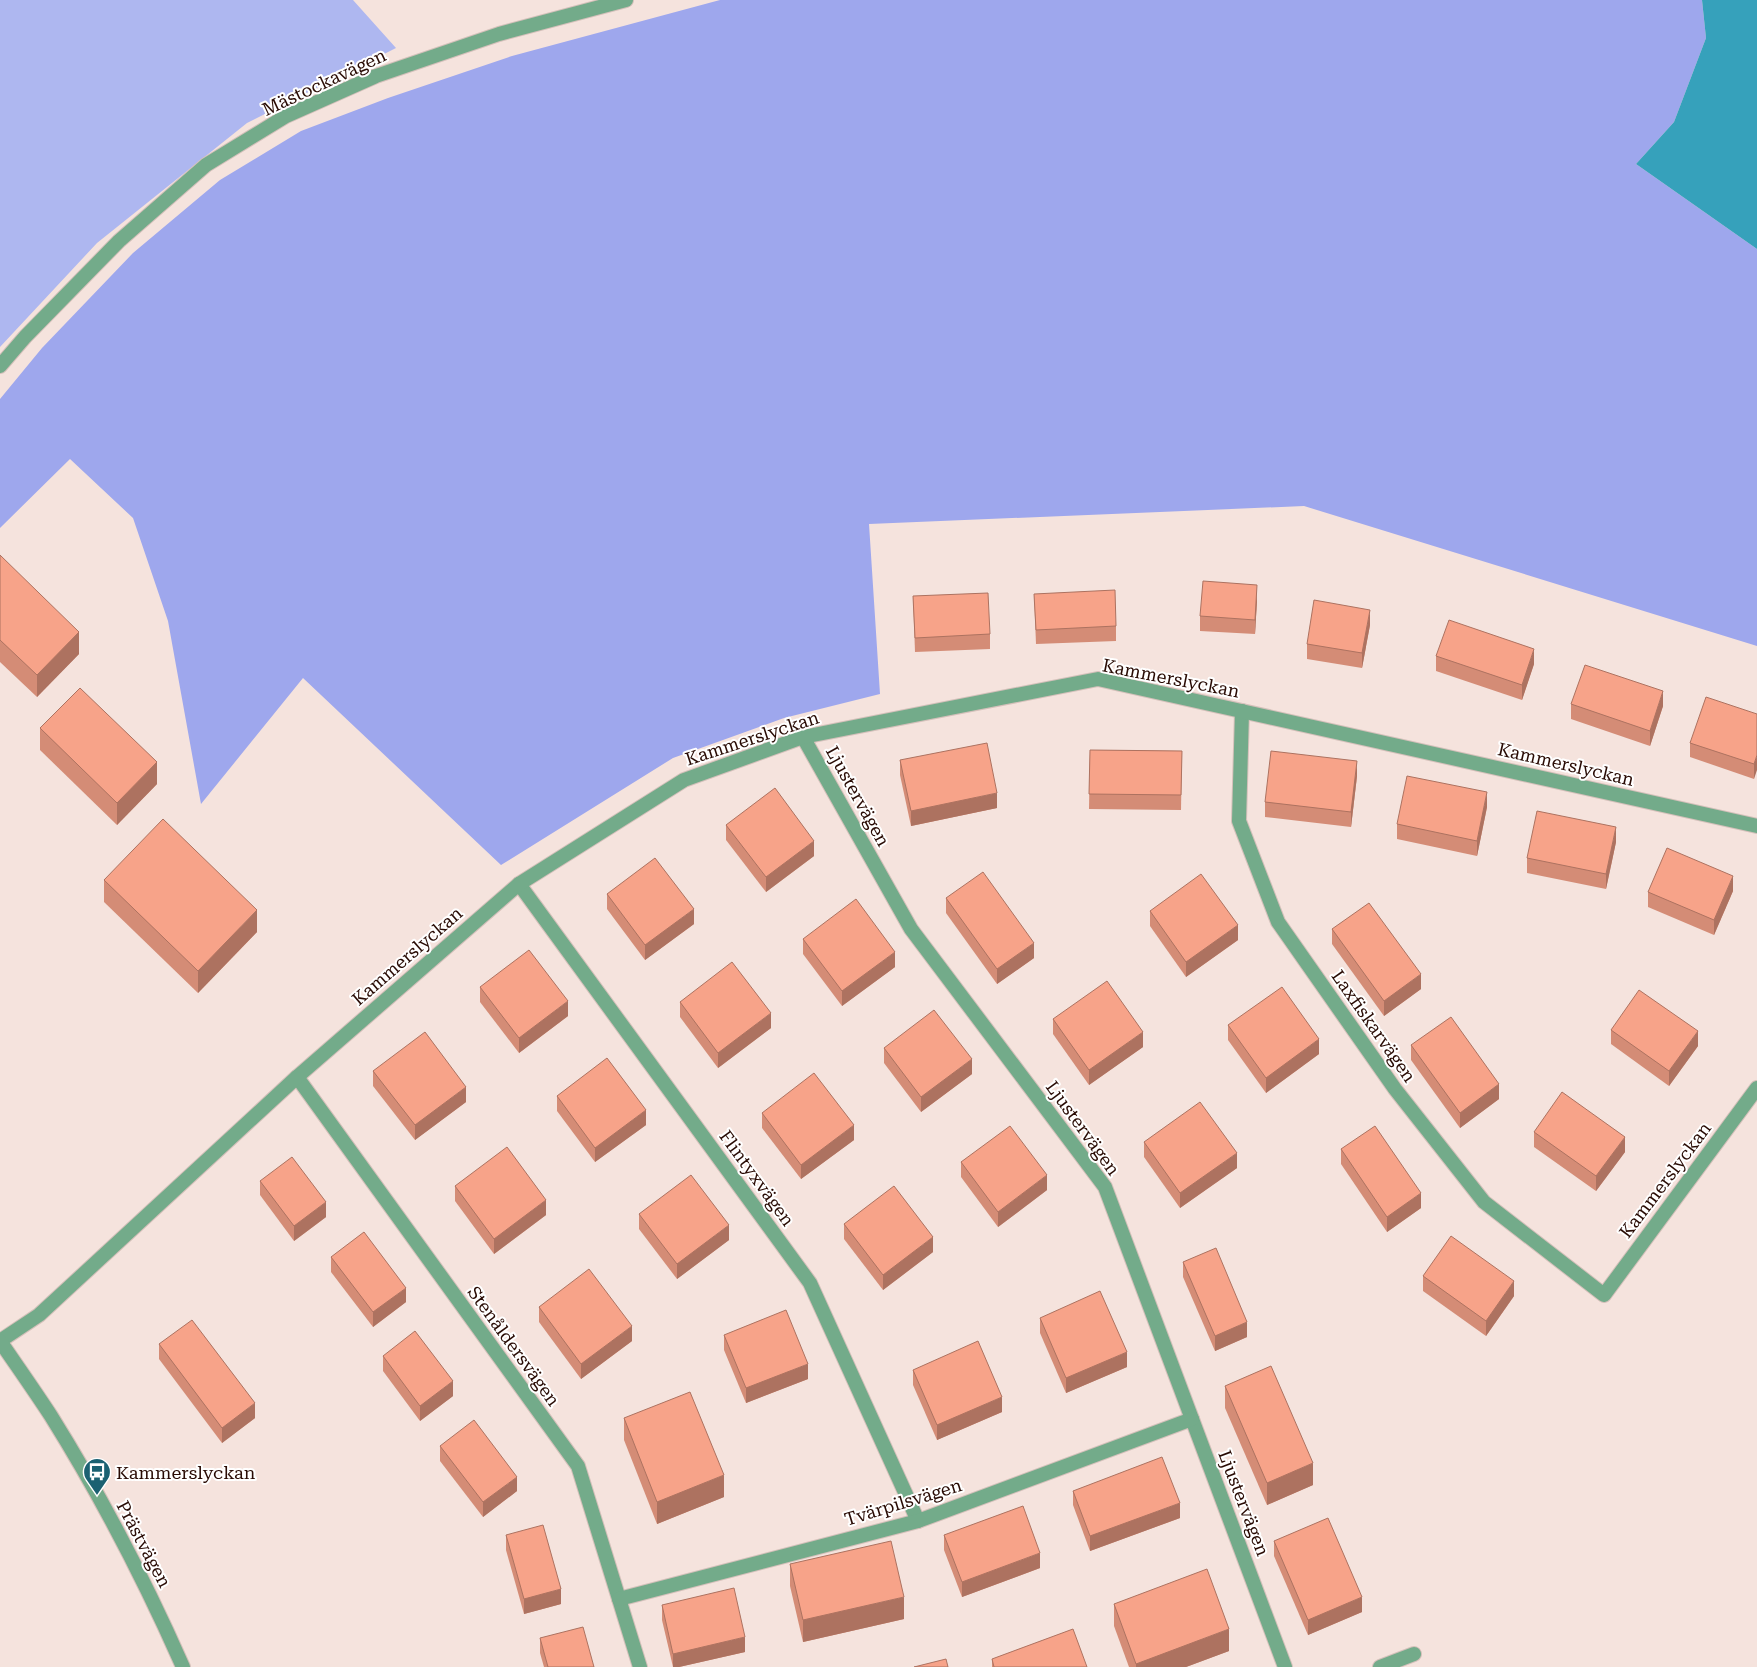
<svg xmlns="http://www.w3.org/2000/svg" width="1757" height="1667" viewBox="0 0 1757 1667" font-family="'Roboto Serif',serif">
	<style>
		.green { fill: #aeb7f0 }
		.forest { fill: #9ea7ed }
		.water { fill: #36a1bb }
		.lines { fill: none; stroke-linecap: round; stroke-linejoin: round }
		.minor-casing { stroke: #d4c0ba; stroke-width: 16 }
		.tertiary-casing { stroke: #d4c0ba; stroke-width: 16 }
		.minor { stroke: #73ab8a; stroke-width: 14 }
		.tertiary { stroke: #73ab8a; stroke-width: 14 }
		.wall { fill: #d48c76 }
		.shaded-wall { fill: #ad7260 }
		.building { fill: #f7a389; stroke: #ad7260 }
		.labels { text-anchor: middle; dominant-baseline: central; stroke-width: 4; stroke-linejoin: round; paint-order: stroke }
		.street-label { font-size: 18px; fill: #290b04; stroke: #fff }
		.poi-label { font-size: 18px; fill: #290b04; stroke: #fff; text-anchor: start }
	</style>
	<rect width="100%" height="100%" fill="#f5e3dd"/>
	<polygon class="green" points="0,0 353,0 396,48 247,123 97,243 0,347"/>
	<polygon class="forest" points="720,0 1702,0 1706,38 1674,122 1636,164 1757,249 1757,646 1304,506 869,524 880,694 784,718 673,758 501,865 303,678 201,804 168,621 133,518 70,459 0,528 0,399 42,348 133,253 220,180 301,131 388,98 512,56"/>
	<polygon class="water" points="1702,0 1757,0 1757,249 1636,164 1674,122 1706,38"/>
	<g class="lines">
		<defs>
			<g id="minor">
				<polyline points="1242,711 1239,821 1278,922 1395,1089 1484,1202 1604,1295 1757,1088"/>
				<polyline points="803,737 911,929 1105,1187 1285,1667"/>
				<polyline points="519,884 810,1283 918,1521"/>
				<polyline points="297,1077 578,1466 640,1667"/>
				<polyline points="0,1341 39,1315 297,1077 519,884 684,780 803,737 1098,679 1757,826"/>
				<polyline points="619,1599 918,1521 1192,1419"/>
				<polyline points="1380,1667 1414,1654"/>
			</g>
			<g id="tertiary">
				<polyline points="0,366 25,337 119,241 206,165 286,116 376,76 499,34 626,0"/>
				<path d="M0,1341C17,1366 34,1390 51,1416C101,1496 145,1581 183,1667"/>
			</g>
		</defs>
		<use href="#minor" class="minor-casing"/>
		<use href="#tertiary" class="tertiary-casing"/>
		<use href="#minor" class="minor"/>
		<use href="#tertiary" class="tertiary"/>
	</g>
	<g class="wall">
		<polygon points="0,555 79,654 37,697 0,662"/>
		<polygon points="1034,594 1116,626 1116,641 1036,644"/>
		<polygon points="913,596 990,634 990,649 915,652"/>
		<polygon points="1257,600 1255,634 1200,631 1200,616"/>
		<polygon points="1370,625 1362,668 1307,659 1307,644"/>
		<polygon points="1436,656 1534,664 1522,700 1436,671"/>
		<polygon points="1571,704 1663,706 1650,746 1571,719"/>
		<polygon points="1757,714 1754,779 1690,757 1690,743"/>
		<polygon points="40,728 157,784 117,825 40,750"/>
		<polygon points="1090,750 1182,751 1181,810 1089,809"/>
		<polygon points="900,760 997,808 911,826 900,775"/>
		<polygon points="1357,776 1351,827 1265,817 1265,802"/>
		<polygon points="1487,807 1477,856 1397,839 1397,824"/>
		<polygon points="726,825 814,856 766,892 726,840"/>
		<polygon points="1616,842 1606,889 1527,873 1527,858"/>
		<polygon points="104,880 257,932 198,993 104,902"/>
		<polygon points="1733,891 1714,935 1648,907 1648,892"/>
		<polygon points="607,894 694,924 645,960 607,909"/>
		<polygon points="946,898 1034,958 997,984 946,913"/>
		<polygon points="1150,911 1238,940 1186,977 1150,926"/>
		<polygon points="1332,929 1421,989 1384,1016 1332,944"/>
		<polygon points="803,939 895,967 842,1006 803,954"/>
		<polygon points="480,987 568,1016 519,1053 480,1002"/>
		<polygon points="680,1002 771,1028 718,1068 680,1017"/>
		<polygon points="1053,1019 1143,1047 1089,1085 1053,1034"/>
		<polygon points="1228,1025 1319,1054 1266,1093 1228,1040"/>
		<polygon points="1611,1030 1698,1046 1669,1086 1611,1044"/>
		<polygon points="1411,1045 1499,1099 1460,1128 1411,1060"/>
		<polygon points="884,1048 972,1074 921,1112 884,1063"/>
		<polygon points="373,1071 466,1102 415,1140 373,1086"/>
		<polygon points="557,1096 646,1125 595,1162 557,1111"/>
		<polygon points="762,1113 854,1140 801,1179 762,1128"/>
		<polygon points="1534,1132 1625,1152 1596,1191 1534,1147"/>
		<polygon points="1144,1142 1237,1168 1180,1208 1144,1157"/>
		<polygon points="1341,1149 1421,1208 1387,1232 1341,1164"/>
		<polygon points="961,1162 1047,1190 998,1227 961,1177"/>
		<polygon points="260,1181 326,1217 294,1241 260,1195"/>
		<polygon points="455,1186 546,1215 494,1254 455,1201"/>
		<polygon points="639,1214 729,1240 677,1279 639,1229"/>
		<polygon points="844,1224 933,1252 883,1290 844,1239"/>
		<polygon points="331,1257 406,1302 373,1327 331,1272"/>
		<polygon points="1183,1262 1247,1337 1215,1351 1183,1277"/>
		<polygon points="1423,1276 1514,1296 1486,1336 1423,1291"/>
		<polygon points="539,1307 632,1341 581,1379 539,1322"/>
		<polygon points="1040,1318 1127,1367 1066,1393 1040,1333"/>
		<polygon points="724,1335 808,1379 746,1403 724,1350"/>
		<polygon points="159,1344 255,1418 222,1443 159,1359"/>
		<polygon points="383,1356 453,1396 420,1421 383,1371"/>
		<polygon points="913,1370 1002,1412 937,1440 913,1385"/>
		<polygon points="1225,1386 1313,1485 1267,1505 1225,1408"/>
		<polygon points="624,1418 724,1497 657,1524 624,1440"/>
		<polygon points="440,1446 517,1491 483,1517 440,1461"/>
		<polygon points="1073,1491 1180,1518 1090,1551 1073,1505"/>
		<polygon points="506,1535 561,1604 524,1614 506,1550"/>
		<polygon points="944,1535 1040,1568 962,1597 944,1550"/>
		<polygon points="1274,1541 1362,1612 1308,1635 1274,1556"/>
		<polygon points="790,1564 904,1619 803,1642 790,1586"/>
		<polygon points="1114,1604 1229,1651 1186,1667 1129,1667 1114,1626"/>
		<polygon points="662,1605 745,1652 679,1667 673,1667 662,1620"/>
		<polygon points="540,1638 594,1667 544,1667 540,1653"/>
		<polygon points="992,1659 1087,1667 992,1667"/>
	</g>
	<g class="shaded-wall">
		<polygon points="1257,585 1257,600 1255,634 1255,620"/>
		<polygon points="1370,610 1370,625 1362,668 1362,653"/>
		<polygon points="79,632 79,654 37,697 37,675"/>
		<polygon points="1534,649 1534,664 1522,700 1522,685"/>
		<polygon points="1663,691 1663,706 1650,746 1650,731"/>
		<polygon points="1757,755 1757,770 1754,779 1754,764"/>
		<polygon points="1357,761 1357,776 1351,827 1351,812"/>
		<polygon points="157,762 157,784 117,825 117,803"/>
		<polygon points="1487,792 1487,807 1477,856 1477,841"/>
		<polygon points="997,793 997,808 911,826 911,811"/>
		<polygon points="1616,827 1616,842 1606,889 1606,874"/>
		<polygon points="814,841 814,856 766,892 766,877"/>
		<polygon points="1733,876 1733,891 1714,935 1714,920"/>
		<polygon points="694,909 694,924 645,960 645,945"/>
		<polygon points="257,910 257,932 198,993 198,971"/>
		<polygon points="1238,925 1238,940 1186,977 1186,962"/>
		<polygon points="1034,943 1034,958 997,984 997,969"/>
		<polygon points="895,952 895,967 842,1006 842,991"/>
		<polygon points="1421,974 1421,989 1384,1016 1384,1001"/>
		<polygon points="568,1001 568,1016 519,1053 519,1038"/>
		<polygon points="771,1013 771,1028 718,1068 718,1053"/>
		<polygon points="1698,1031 1698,1046 1669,1086 1669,1071"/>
		<polygon points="1143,1032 1143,1047 1089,1085 1089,1070"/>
		<polygon points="1319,1039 1319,1054 1266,1093 1266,1078"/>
		<polygon points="972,1059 972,1074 921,1112 921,1097"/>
		<polygon points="1499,1084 1499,1099 1460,1128 1460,1113"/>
		<polygon points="466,1087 466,1102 415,1140 415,1125"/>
		<polygon points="646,1110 646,1125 595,1162 595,1148"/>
		<polygon points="854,1125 854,1140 801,1179 801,1165"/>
		<polygon points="1625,1137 1625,1152 1596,1191 1596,1176"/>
		<polygon points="1237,1153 1237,1168 1180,1208 1180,1193"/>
		<polygon points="1047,1175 1047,1190 998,1227 998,1212"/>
		<polygon points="1421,1193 1421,1208 1387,1232 1387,1217"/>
		<polygon points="546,1200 546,1215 494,1254 494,1239"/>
		<polygon points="326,1202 326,1217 294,1241 294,1226"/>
		<polygon points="729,1225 729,1240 677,1279 677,1264"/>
		<polygon points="933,1237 933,1252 883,1290 883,1275"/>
		<polygon points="1514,1281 1514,1296 1486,1336 1486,1321"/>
		<polygon points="406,1288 406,1302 373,1327 373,1312"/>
		<polygon points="1247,1322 1247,1337 1215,1351 1215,1336"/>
		<polygon points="632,1326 632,1341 581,1379 581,1364"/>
		<polygon points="1127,1352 1127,1367 1066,1393 1066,1378"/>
		<polygon points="808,1364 808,1379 746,1403 746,1388"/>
		<polygon points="453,1381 453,1396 420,1421 420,1406"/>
		<polygon points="1002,1397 1002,1412 937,1440 937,1425"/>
		<polygon points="255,1403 255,1418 222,1443 222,1428"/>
		<polygon points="1313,1463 1313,1485 1267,1505 1267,1483"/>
		<polygon points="724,1475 724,1497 657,1524 657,1502"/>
		<polygon points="517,1477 517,1491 483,1517 483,1502"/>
		<polygon points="1180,1503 1180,1518 1090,1551 1090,1536"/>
		<polygon points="1040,1553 1040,1568 962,1597 962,1582"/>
		<polygon points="561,1589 561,1604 524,1614 524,1599"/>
		<polygon points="904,1597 904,1619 803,1642 803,1620"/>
		<polygon points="1362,1597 1362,1612 1308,1635 1308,1620"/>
		<polygon points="1229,1629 1229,1651 1186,1667 1136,1667 1136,1664"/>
		<polygon points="745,1637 745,1652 679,1667 673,1667 673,1654"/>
	</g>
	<g class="building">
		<polygon points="0,555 79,632 37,675 0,640"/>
		<polygon points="1203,581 1257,585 1255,620 1200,616"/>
		<polygon points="1115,590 1116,626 1036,630 1034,594"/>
		<polygon points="988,593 990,634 915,638 913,596"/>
		<polygon points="1314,600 1370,610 1362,653 1307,644"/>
		<polygon points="1449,620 1534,649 1522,685 1436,656"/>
		<polygon points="1585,665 1663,691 1650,731 1571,704"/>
		<polygon points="80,688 157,762 117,803 40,728"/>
		<polygon points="1706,697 1757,714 1757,755 1754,764 1690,743"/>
		<polygon points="987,743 997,793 911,811 900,760"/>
		<polygon points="1090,750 1182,751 1181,795 1089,794"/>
		<polygon points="1271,751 1357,761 1351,812 1265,802"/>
		<polygon points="1407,776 1487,792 1477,841 1397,824"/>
		<polygon points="775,788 814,841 766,877 726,825"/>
		<polygon points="1537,811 1616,827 1606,874 1527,858"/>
		<polygon points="163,819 257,910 198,971 104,880"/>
		<polygon points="1667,848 1733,876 1714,920 1648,892"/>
		<polygon points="655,858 694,909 645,945 607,894"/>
		<polygon points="983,872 1034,943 997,969 946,898"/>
		<polygon points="1201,874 1238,925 1186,962 1150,911"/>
		<polygon points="856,899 895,952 842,991 803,939"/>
		<polygon points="1369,903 1421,974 1384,1001 1332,929"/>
		<polygon points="529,950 568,1001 519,1038 480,987"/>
		<polygon points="732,962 771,1013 718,1053 680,1002"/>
		<polygon points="1107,981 1143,1032 1089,1070 1053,1019"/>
		<polygon points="1282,987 1319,1039 1266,1078 1228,1025"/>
		<polygon points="1639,990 1698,1031 1669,1071 1611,1030"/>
		<polygon points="934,1010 972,1059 921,1097 884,1048"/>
		<polygon points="1451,1017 1499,1084 1460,1113 1411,1045"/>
		<polygon points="425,1032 466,1087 415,1125 373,1071"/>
		<polygon points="607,1058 646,1110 595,1148 557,1096"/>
		<polygon points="814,1073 854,1125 801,1165 762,1113"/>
		<polygon points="1562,1092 1625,1137 1596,1176 1534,1132"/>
		<polygon points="1200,1102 1237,1153 1180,1193 1144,1142"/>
		<polygon points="1010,1126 1047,1175 998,1212 961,1162"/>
		<polygon points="1375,1126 1421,1193 1387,1217 1341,1149"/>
		<polygon points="507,1147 546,1200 494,1239 455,1186"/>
		<polygon points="292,1157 326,1202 294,1226 260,1181"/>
		<polygon points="691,1175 729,1225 677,1264 639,1214"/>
		<polygon points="894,1186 933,1237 883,1275 844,1224"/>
		<polygon points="364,1232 406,1288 373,1312 331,1257"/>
		<polygon points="1451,1236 1514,1281 1486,1321 1423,1276"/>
		<polygon points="1216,1248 1247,1322 1215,1336 1183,1262"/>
		<polygon points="589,1269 632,1326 581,1364 539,1307"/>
		<polygon points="1100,1291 1127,1352 1066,1378 1040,1318"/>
		<polygon points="786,1310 808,1364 746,1388 724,1335"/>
		<polygon points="192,1320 255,1403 222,1428 159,1344"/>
		<polygon points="415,1331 453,1381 420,1406 383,1356"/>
		<polygon points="978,1341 1002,1397 937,1425 913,1370"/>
		<polygon points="1271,1366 1313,1463 1267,1483 1225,1386"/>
		<polygon points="690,1392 724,1475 657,1502 624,1418"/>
		<polygon points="474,1420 517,1477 483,1502 440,1446"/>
		<polygon points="1162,1457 1180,1503 1090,1536 1073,1491"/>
		<polygon points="1023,1506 1040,1553 962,1582 944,1535"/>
		<polygon points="1328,1518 1362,1597 1308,1620 1274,1541"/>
		<polygon points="543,1525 561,1589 524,1599 506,1535"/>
		<polygon points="891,1541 904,1597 803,1620 790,1564"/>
		<polygon points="1207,1569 1229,1629 1136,1664 1114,1604"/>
		<polygon points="734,1588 745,1637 673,1654 662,1605"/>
		<polygon points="583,1627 594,1667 548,1667 540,1638"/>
		<polygon points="1073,1629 1087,1667 994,1667 992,1659"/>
		<polygon points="946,1659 948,1667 914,1667"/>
	</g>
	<defs>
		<symbol id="bus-pin" viewBox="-11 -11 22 30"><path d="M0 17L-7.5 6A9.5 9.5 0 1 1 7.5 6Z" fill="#1b6172" stroke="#fff"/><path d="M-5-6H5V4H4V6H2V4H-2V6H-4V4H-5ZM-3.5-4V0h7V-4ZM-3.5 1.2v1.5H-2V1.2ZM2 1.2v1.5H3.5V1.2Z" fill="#fff"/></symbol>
	</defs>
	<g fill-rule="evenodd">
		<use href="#bus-pin" x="81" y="1456" width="32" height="43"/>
	</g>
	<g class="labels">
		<g class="street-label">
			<text transform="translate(324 82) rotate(-25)">Mästockavägen</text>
			<text transform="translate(1171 678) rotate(11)">Kammerslyckan</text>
			<text transform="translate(752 738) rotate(-18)">Kammerslyckan</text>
			<text transform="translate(1566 764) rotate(13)">Kammerslyckan</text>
			<text transform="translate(858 796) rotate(61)">Ljustervägen</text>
			<text transform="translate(407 956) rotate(-41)">Kammerslyckan</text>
			<text transform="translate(1374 1026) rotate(55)">Laxfiskarvägen</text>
			<text transform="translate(1083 1128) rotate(54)">Ljustervägen</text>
			<text transform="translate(757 1178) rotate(54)">Flintyxvägen</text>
			<text transform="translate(1665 1180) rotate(-53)">Kammerslyckan</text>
			<text transform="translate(514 1346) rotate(54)">Stenåldersvägen</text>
			<text transform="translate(903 1502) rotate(-17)">Tvärpilsvägen</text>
			<text transform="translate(1244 1503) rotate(69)">Ljustervägen</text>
			<text transform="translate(144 1544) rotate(62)">Prästvägen</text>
		</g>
		<g class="poi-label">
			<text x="116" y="1472">Kammerslyckan</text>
		</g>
	</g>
</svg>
